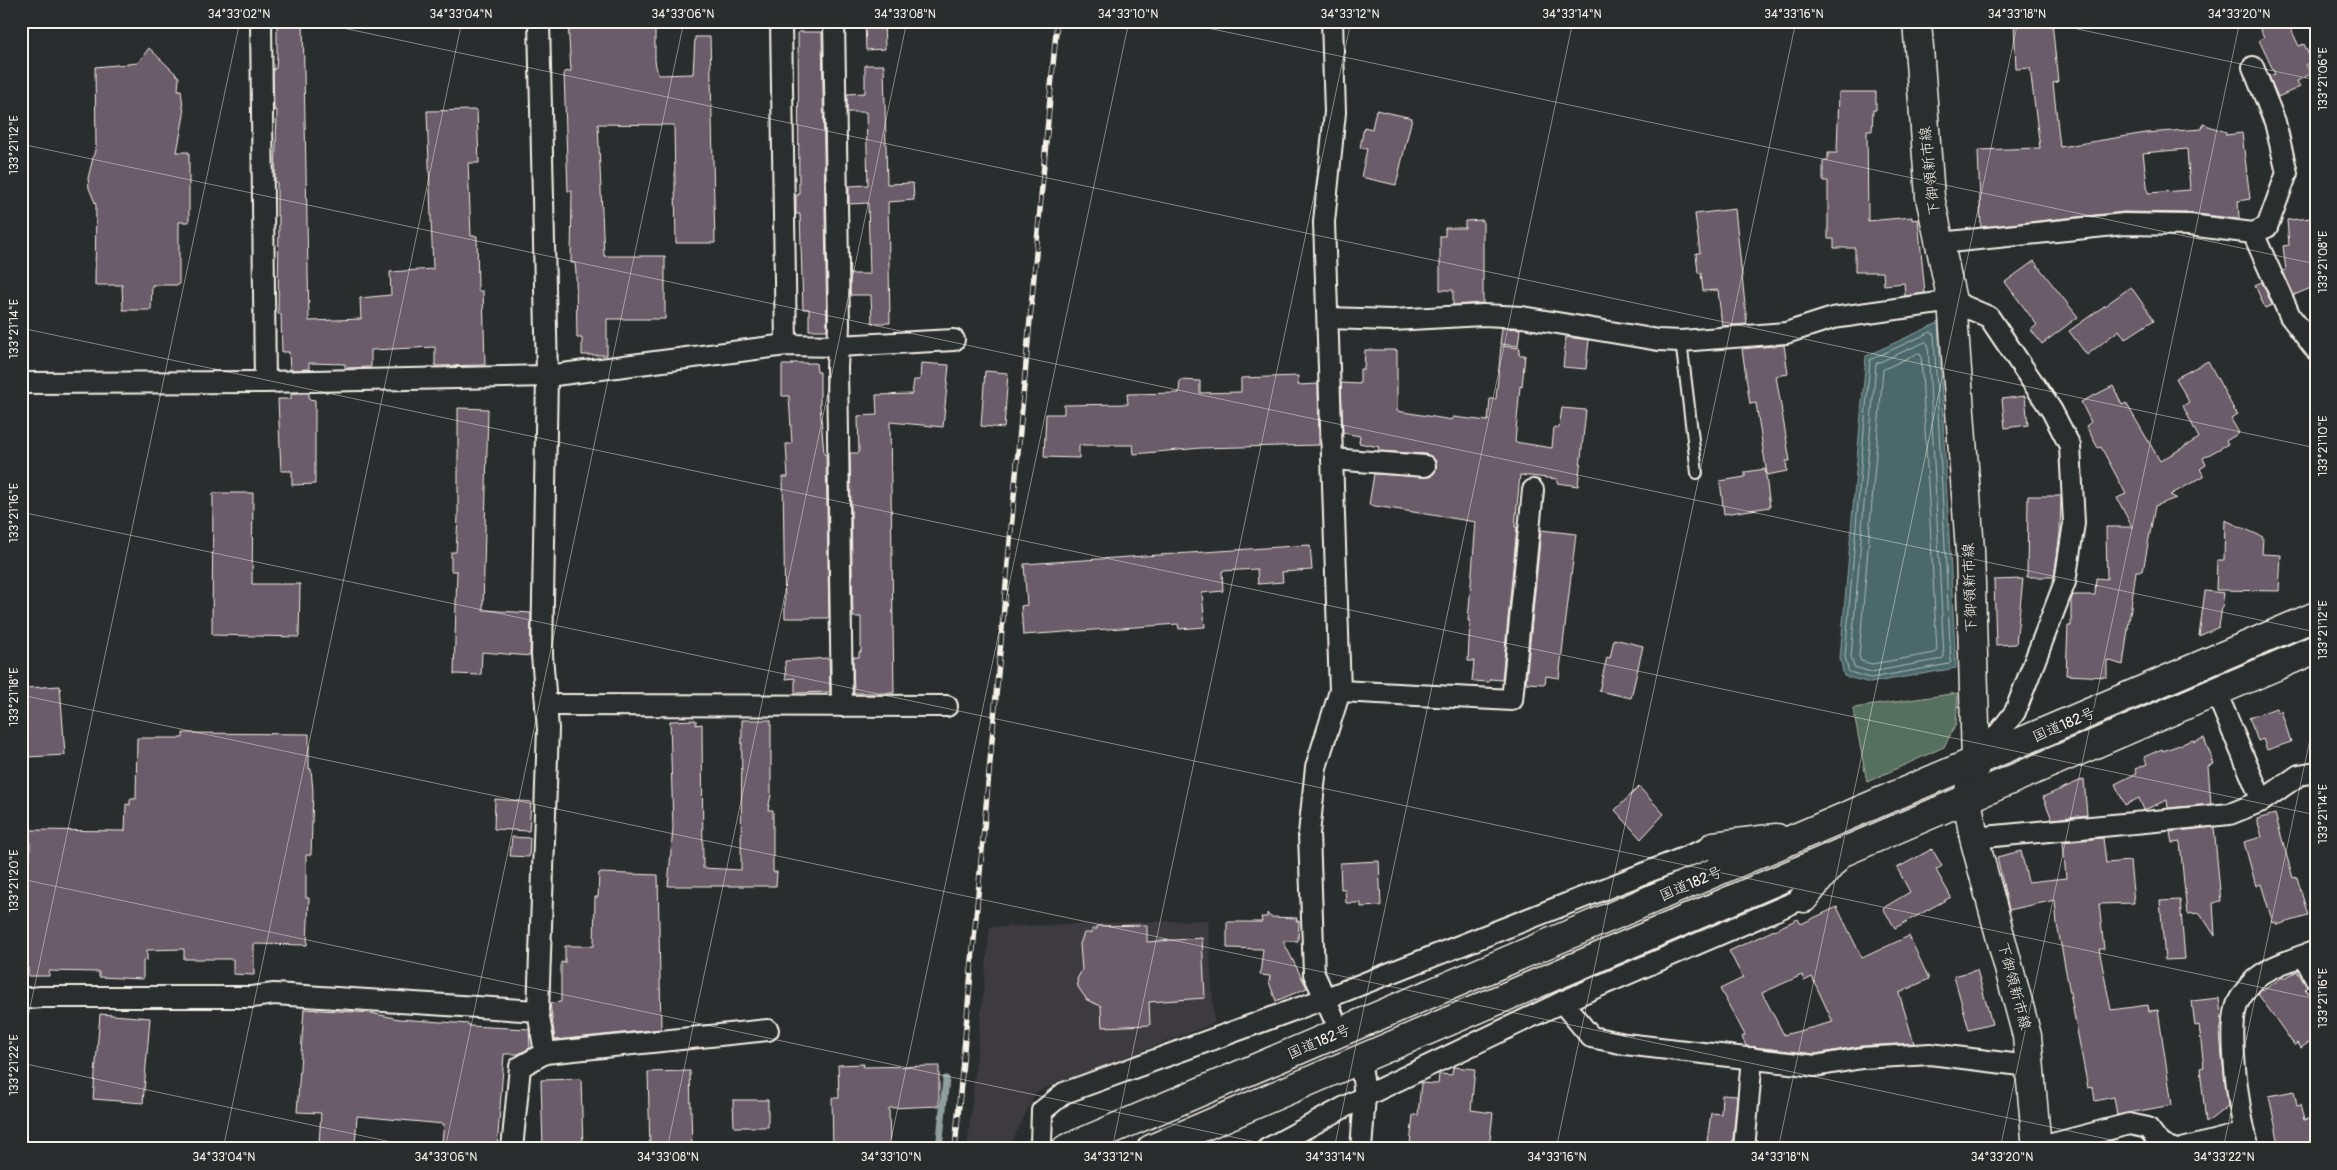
<svg xmlns="http://www.w3.org/2000/svg" width="2337" height="1170" viewBox="0 0 2337 1170" font-family="Pangolin,'Klee One',sans-serif">
	<style>
		.built { fill: #3e3b3f }
		.green { fill: #57705e; stroke: #a6b0a3 }
		.water { fill: #4a696b; stroke: #8e9f9d }
		.lines { fill: none; stroke-linecap: round; stroke-linejoin: round }
		.shore { stroke: #b0bbb6; stroke-width: 1 }
		.stream { stroke: #8e9f9d; stroke-width: 7 }
		.building { fill: #6b5c67; stroke: #f4f1e8; fill-rule: evenodd }
		.service-casing { stroke: #f4f1e8; stroke-width: 14 }
		.minor-casing { stroke: #f4f1e8; stroke-width: 24 }
		.secondary-casing { stroke: #f4f1e8; stroke-width: 31 }
		.trunk-casing { stroke: #f4f1e8; stroke-width: 31 }
		.service { stroke: #2a2d2e; stroke-width: 10 }
		.minor { stroke: #2a2d2e; stroke-width: 20 }
		.secondary { stroke: #2a2d2e; stroke-width: 28 }
		.trunk { stroke: #2a2d2e; stroke-width: 28 }
		.rail-casing { stroke: #f4f1e8; stroke-width: 5.5 }
		.rail { stroke: #2a2d2e; stroke-width: 4; stroke-dasharray: 11; stroke-linecap: butt }
		.ticks { fill: none; stroke: #f4f1e8; stroke-width: 1; stroke-opacity: 0.45 }
		.labels { text-anchor: middle; dominant-baseline: central; stroke-width: 4; stroke-linejoin: round; paint-order: stroke }
		.street-label { font-size: 15px; fill: #f4f1e8; stroke: #2a2d2e }
		.neatline { fill: none; stroke: #f4f1e8; stroke-width: 2 }
		.ticks-label { font-size: 12px; text-anchor: middle; fill: #f4f1e8 }
	</style>
	<rect width="100%" height="100%" fill="#2a2d2e"/>
	<filter id="ink" filterUnits="userSpaceOnUse"><feTurbulence type="fractalNoise" baseFrequency=".02" numOctaves="2"/><feDisplacementMap in="SourceGraphic" scale="10" xChannelSelector="R" yChannelSelector="G"/><feConvolveMatrix kernelMatrix="1 2 1 2 8 2 1 2 1" color-interpolation-filters="sRGB"/></filter>
	<g filter="url(#ink)">
		<polygon class="built" points="1208,920 1214,1023 1036,1092 1011,1143 987,1149 967,1149 990,927"/>
		<polygon class="green" points="1958,693 1956,724 1944,747 1867,782 1853,708"/>
		<polygon class="water" points="1938,323 1956,668 1870,683 1844,676 1840,658 1866,356"/>
		<g class="lines">
			<g class="shore">
				<polygon points="1932,332 1934,335 1951,662 1949,664 1871,678 1849,672 1845,657 1870,360"/>
				<polygon points="1926,342 1928,344 1944,657 1942,659 1871,672 1854,667 1851,657 1876,364"/>
				<polygon points="1919,353 1921,355 1937,651 1935,653 1872,664 1861,661 1859,656 1883,370"/>
			</g>
			<polyline class="stream" points="939,1149 946,1079"/>
		</g>
		<g class="building">
			<polygon points="277,21 303,21 309,321 361,319 360,298 391,295 390,272 433,269 427,111 477,110 479,163 468,163 471,236 477,236 478,291 483,291 485,365 435,366 435,347 371,350 371,367 345,368 345,364 309,363 309,369 290,370 289,352 282,352 281,314 278,314 279,216 277,216 277,182 275,182 277,110 274,110 273,69 276,68 277,54"/>
			<polygon points="573,21 655,21 655,61 658,75 693,74 695,37 710,37 715,243 676,243 674,125 598,124 604,256 665,256 665,319 607,319 607,355 582,355 582,338 577,338 576,273 575,263 571,263 572,191 568,191 564,72 571,71 568,22"/>
			<polygon points="865,21 884,21 885,49 866,50"/>
			<path d="M2014,21H2052L2058,82L2053,83L2060,147L2146,133L2202,129L2203,124L2226,132V135L2242,133L2250,199L2238,201L2239,219L2189,213L2124,212L1981,227L1978,150L2040,148L2030,68L2016,69ZM2187,149L2190,190L2148,193L2143,153Z"/>
			<polygon points="2256,21 2287,21 2299,46 2304,44 2312,62 2306,65 2311,74 2297,81 2300,87 2278,97 2269,76 2275,74 2259,40 2264,37"/>
			<polygon points="798,32 822,32 827,330 809,330 809,309 803,309 800,214 796,214 796,195 799,195"/>
			<polygon points="149,48 179,77 178,90 181,90 184,115 177,152 189,152 189,222 179,222 179,285 152,285 151,310 123,310 122,285 95,285 96,205 89,188 88,178 96,146 95,67 138,63"/>
			<polygon points="865,65 884,65 887,184 913,183 914,200 888,202 890,323 872,323 871,295 850,295 850,274 870,274 868,203 849,204 849,186 868,185 866,112 847,112 847,94 865,93"/>
			<polygon points="1839,92 1876,92 1876,110 1873,110 1872,131 1867,131 1868,221 1912,217 1912,220 1918,219 1925,293 1905,296 1904,283 1884,285 1883,272 1855,272 1855,248 1834,248 1834,239 1828,239 1828,181 1823,181 1823,161 1828,161 1828,153 1837,153"/>
			<polygon points="1376,110 1412,118 1396,185 1361,177 1367,149 1360,148 1364,127 1372,129"/>
			<polygon points="1735,209 1747,324 1722,326 1718,290 1703,291 1701,273 1698,273 1696,253 1700,253 1695,214"/>
			<polygon points="2313,218 2313,221 2316,221 2316,286 2294,295 2283,271 2286,270 2283,246 2289,245 2287,220"/>
			<polygon points="1483,220 1483,303 1453,305 1453,290 1440,290 1440,236 1445,236 1445,228 1465,228 1465,221"/>
			<polygon points="2034,261 2078,317 2042,344 2031,330 2037,325 2005,282"/>
			<polygon points="2262,282 2272,305 2265,308 2255,285"/>
			<polygon points="2131,287 2154,320 2125,339 2119,330 2087,355 2069,331"/>
			<polygon points="1502,328 1520,329 1518,346 1500,344"/>
			<polygon points="1566,337 1589,340 1586,369 1563,367"/>
			<polygon points="1784,345 1788,374 1776,376 1790,461 1786,461 1787,471 1767,475 1756,403 1750,404 1742,349"/>
			<polygon points="1501,346 1520,348 1519,355 1525,355 1522,387 1520,386 1515,442 1552,448 1554,427 1559,428 1562,408 1586,410 1578,486 1557,483 1557,479 1520,475 1515,527 1517,527 1502,680 1490,679 1489,682 1472,681 1474,661 1468,661 1470,621 1468,621 1476,522 1369,505 1374,474 1430,477 1435,472 1436,461 1432,457 1426,454 1378,451 1379,447 1359,443 1360,436 1343,433 1341,383 1360,384 1360,369 1364,369 1365,350 1397,350 1397,411 1452,420 1453,417 1488,421 1490,399 1496,399"/>
			<polygon points="2208,361 2237,415 2231,419 2239,433 2226,441 2228,444 2203,458 2206,465 2200,469 2204,476 2170,495 2176,498 2155,506 2143,571 2136,571 2123,665 2107,660 2107,677 2066,675 2068,626 2071,626 2071,600 2073,595 2095,595 2096,578 2107,579 2106,527 2132,527 2117,498 2126,494 2101,447 2098,448 2086,426 2091,422 2081,402 2113,386 2122,405 2126,403 2160,461 2199,438 2183,406 2189,402 2176,378"/>
			<polygon points="792,363 816,363 817,372 820,372 820,405 824,454 826,454 829,618 785,618 783,477 788,477 786,444 792,444 789,396 782,396 782,365 792,365"/>
			<polygon points="921,363 949,365 943,427 890,422 894,693 854,693 853,657 859,657 859,652 861,652 861,617 853,617 850,453 859,453 858,416 877,415 876,395 912,394 914,380 920,380"/>
			<polygon points="985,371 1008,373 1004,428 981,426"/>
			<polygon points="1298,376 1298,385 1318,384 1319,445 1201,448 1134,454 1133,445 1079,445 1079,458 1044,457 1046,414 1064,414 1064,405 1128,404 1127,394 1179,393 1180,380 1200,381 1200,393 1241,392 1241,378"/>
			<polygon points="291,393 309,393 309,399 315,400 315,484 292,485 292,471 281,471 278,399 291,399"/>
			<polygon points="2025,396 2028,425 2005,428 2002,399"/>
			<polygon points="458,408 488,409 483,610 531,613 530,656 482,652 481,675 454,674 457,571 451,571 451,552 456,552 458,517"/>
			<polygon points="1765,469 1770,507 1724,514 1720,481 1745,477 1745,472"/>
			<polygon points="213,493 253,493 252,584 300,584 299,637 212,635"/>
			<polygon points="2028,496 2061,496 2060,533 2054,577 2027,577"/>
			<polygon points="2225,520 2263,537 2262,554 2281,555 2279,591 2216,590 2217,560 2224,560"/>
			<polygon points="1541,530 1576,534 1559,678 1546,676 1545,684 1526,683"/>
			<polygon points="1310,545 1312,570 1282,572 1283,582 1258,584 1257,569 1222,571 1223,591 1202,593 1205,627 1179,629 1178,624 1023,635 1021,606 1027,605 1024,564"/>
			<polygon points="2023,579 2016,644 1996,645 1994,580"/>
			<polygon points="2205,591 2224,593 2219,627 2199,636"/>
			<polygon points="1614,639 1643,646 1631,698 1599,691 1607,657 1610,658"/>
			<polygon points="829,658 830,692 795,693 795,678 786,679 785,661"/>
			<polygon points="60,686 65,755 27,757 26,688"/>
			<polygon points="2276,708 2277,712 2281,711 2291,742 2267,750 2263,739 2258,741 2249,718"/>
			<polygon points="696,720 696,725 702,724 703,868 741,870 742,720 771,720 771,795 768,810 773,810 773,872 777,872 776,886 668,886 673,828 670,721"/>
			<polygon points="183,733 309,734 309,769 311,769 313,791 311,855 306,855 306,898 309,898 307,945 254,944 254,975 233,974 233,959 184,959 184,949 147,950 147,960 143,961 143,979 99,977 99,972 49,971 49,976 28,976 28,968 21,968 21,877 26,877 26,857 30,857 30,830 125,831 126,804 130,805 130,799 136,799 137,738 183,738"/>
			<polygon points="2204,738 2214,764 2208,766 2211,804 2168,808 2167,800 2144,810 2139,798 2125,805 2115,784 2137,773 2135,769 2147,764 2144,757 2162,749 2163,751 2193,740 2194,742"/>
			<polygon points="2084,779 2087,815 2052,819 2043,797"/>
			<polygon points="1639,787 1664,814 1641,839 1615,810"/>
			<polygon points="495,799 531,802 529,831 494,829"/>
			<polygon points="2275,814 2293,878 2297,877 2308,916 2277,925 2276,922 2273,923 2261,884 2256,886 2244,842 2262,837 2257,819"/>
			<polygon points="2214,827 2221,902 2213,903 2215,936 2200,913 2187,914 2180,842 2172,843 2170,832"/>
			<polygon points="512,837 530,838 529,857 510,856"/>
			<polygon points="2103,838 2106,863 2130,861 2134,903 2099,904 2104,949 2099,949 2111,1010 2148,1005 2149,1011 2158,1010 2172,1105 2117,1115 2114,1097 2095,1101 2093,1087 2088,1088 2057,924 2055,900 2009,910 1997,857 2021,851 2028,882 2066,878 2063,842"/>
			<polygon points="1932,849 1942,866 1936,870 1951,897 1895,928 1883,908 1910,892 1897,868"/>
			<polygon points="1379,861 1381,906 1361,907 1361,903 1346,903 1345,889 1341,889 1340,863"/>
			<polygon points="599,873 658,875 661,1029 555,1040 550,1003 561,1002 561,962 565,963 565,946 594,946 595,897 598,897"/>
			<polygon points="2180,900 2185,959 2165,960 2160,901"/>
			<path d="M1837,907L1862,958L1909,936L1929,979L1899,993L1914,1043L1861,1046L1815,1054L1746,1046L1742,1037L1745,1035L1720,989L1743,978L1729,951L1798,919L1801,924ZM1802,975L1804,981L1812,977L1833,1022L1784,1035L1762,993Z"/>
			<polygon points="1267,913 1270,917 1297,918 1296,921 1299,921 1298,941 1283,941 1307,988 1276,1001 1269,982 1270,976 1260,975 1263,949 1227,948 1227,922 1262,922 1261,917 1267,917"/>
			<polygon points="1147,925 1147,942 1202,938 1205,998 1149,1002 1150,1025 1102,1027 1101,1006 1087,1000 1078,987 1077,979 1082,970 1080,944 1084,933 1092,933 1092,929 1097,929 1097,926"/>
			<polygon points="1977,970 1992,1024 1969,1030 1954,976"/>
			<polygon points="2297,971 2307,987 2305,989 2316,1003 2316,1037 2301,1048 2298,1043 2295,1046 2258,994 2284,976 2285,978"/>
			<polygon points="2219,998 2222,1023 2220,1032 2222,1057 2228,1106 2206,1123 2200,1068 2204,1067 2199,1025 2195,1026 2192,1001"/>
			<polygon points="304,1009 371,1013 399,1019 469,1024 469,1026 529,1029 530,1048 518,1054 504,1054 497,1149 441,1149 444,1124 357,1116 355,1146 319,1144 321,1113 297,1112"/>
			<polygon points="100,1014 150,1018 143,1103 93,1099"/>
			<polygon points="864,1064 863,1067 939,1066 939,1106 889,1108 890,1149 833,1149 832,1098 839,1098 838,1065"/>
			<polygon points="1453,1067 1475,1069 1471,1110 1493,1113 1489,1149 1444,1149 1410,1145 1413,1115 1418,1115 1421,1083 1438,1084 1439,1074 1452,1075"/>
			<polygon points="690,1071 692,1149 650,1149 648,1072"/>
			<polygon points="581,1079 583,1149 543,1149 541,1080"/>
			<polygon points="2294,1091 2297,1106 2300,1105 2304,1120 2316,1117 2316,1149 2280,1149 2269,1096"/>
			<polygon points="1722,1095 1737,1096 1732,1149 1706,1149 1711,1113 1721,1114"/>
			<polygon points="733,1100 768,1100 768,1127 734,1127"/>
		</g>
		<g class="lines">
			<defs>
				<polyline id="service" points="1681,341 1697,473"/>
				<g id="minor">
					<polyline points="261,21 265,382"/>
					<polyline points="539,21 547,376 542,655 548,729 538,1011 545,1053"/>
					<polyline points="781,21 786,345"/>
					<polyline points="834,21 839,325 837,368 842,706"/>
					<polyline points="1332,21 1335,112 1324,222 1340,691 1316,767 1309,834 1314,974 1333,1016"/>
					<polyline points="2253,233 2290,316 2316,350"/>
					<polyline points="1940,243 2124,224 2189,225 2253,233 2267,227 2287,173 2275,122 2253,67"/>
					<polyline points="1328,318 1392,320 1483,315 1522,317 1658,340 1681,341 1786,333 1833,318 1952,301 1989,317 2052,411 2070,446 2074,523 2065,582 2015,712 1979,759"/>
					<polyline points="21,383 265,382 547,376 786,345 837,346 954,340"/>
					<polyline points="1332,459 1425,466"/>
					<polyline points="1340,691 1512,700 1533,490"/>
					<polyline points="2216,692 2262,801"/>
					<polyline points="546,705 947,706"/>
					<polyline points="1974,838 2230,814 2262,801 2299,775 2316,772"/>
					<polyline points="2304,956 2316,979"/>
					<polyline points="21,999 41,997 252,997 274,994 538,1011"/>
					<polyline points="1562,1002 1591,1037 1625,1044 1815,1066 1862,1058 1930,1054 2029,1066"/>
					<polyline points="2037,1148 2129,1124 2148,1128 2161,1145 2174,1149"/>
					<polyline points="512,1149 520,1067 545,1053 768,1030"/>
					<polyline points="1043,1149 1041,1143 1042,1111 1064,1093 1324,999 1714,846"/>
					<polyline points="1267,1149 1365,1096 1562,1002 1804,898"/>
					<polyline points="1361,1149 1365,1096 1362,1072"/>
					<polyline points="1744,1149 1752,1058"/>
					<polyline points="2182,1149 2244,1133"/>
					<path d="M2249,1149C2240,1118 2227,1035 2237,1005C2239,999 2245,991 2249,986C2264,967 2294,959 2316,951"/>
				</g>
				<polyline id="secondary" points="1917,21 1930,197 1952,301 1970,550 1976,762 1967,799 1974,838 2027,1036 2037,1149"/>
				<g id="trunk">
					<polyline points="1714,846 1777,838"/>
					<polyline points="1804,898 1837,857"/>
					<polyline points="1066,1149 2316,616"/>
					<polyline points="1151,1149 2316,649"/>
				</g>
			</defs>
			<use href="#service" class="service-casing"/>
			<use href="#minor" class="minor-casing"/>
			<use href="#secondary" class="secondary-casing"/>
			<use href="#trunk" class="trunk-casing"/>
			<use href="#service" class="service"/>
			<use href="#minor" class="minor"/>
			<use href="#secondary" class="secondary"/>
			<use href="#trunk" class="trunk"/>
			<defs>
				<polyline id="rail" points="955,1149 1057,21"/>
			</defs>
			<use href="#rail" class="rail-casing"/>
			<use href="#rail" class="rail"/>
		</g>
	</g>
	<path class="ticks" d="M310,21L2316,448M1175,21L2316,264M2040,21L2316,80M21,144L2316,632M21,328L2316,815M21,512L2316,999M21,695L2154,1149M21,879L1289,1149M21,1050L240,21M21,1063L424,1149M223,1149L462,21M445,1149L684,21M667,1149L907,21M889,1149L1129,21M1112,1149L1351,21M1334,1149L1573,21M1556,1149L1796,21M1778,1149L2018,21M2000,1149L2240,21M2223,1149L2316,711"/>
	<g class="labels">
		<g class="street-label">
			<text transform="translate(1930 171) rotate(-96)">下御領新市線</text>
			<text transform="translate(1970 588) rotate(-92)">下御領新市線</text>
			<text transform="translate(2064 725) rotate(-23)">国道182号</text>
			<text transform="translate(1691 884) rotate(-23)">国道182号</text>
			<text transform="translate(2014 986) rotate(75)">下御領新市線</text>
			<text transform="translate(1319 1042) rotate(-23)">国道182号</text>
		</g>
	</g>
	<rect width="2337" height="1170" fill="none" stroke="#2a2d2e" stroke-width="55"/>
	<rect x="28" y="28" width="2282" height="1114" class="neatline"/>
	<g class="ticks-label">
		<text x="239" y="18">34°33'02"N</text>
		<text x="461" y="18">34°33'04"N</text>
		<text x="683" y="18">34°33'06"N</text>
		<text x="905" y="18">34°33'08"N</text>
		<text x="1128" y="18">34°33'10"N</text>
		<text x="1350" y="18">34°33'12"N</text>
		<text x="1572" y="18">34°33'14"N</text>
		<text x="1794" y="18">34°33'16"N</text>
		<text x="2017" y="18">34°33'18"N</text>
		<text x="2239" y="18">34°33'20"N</text>
		<text transform="translate(2323 79) rotate(-90)" y="4">133°21'06"E</text>
		<text transform="translate(14 145) rotate(-90)" y="4">133°21'12"E</text>
		<text transform="translate(2323 262) rotate(-90)" y="4">133°21'08"E</text>
		<text transform="translate(14 329) rotate(-90)" y="4">133°21'14"E</text>
		<text transform="translate(2323 446) rotate(-90)" y="4">133°21'10"E</text>
		<text transform="translate(14 513) rotate(-90)" y="4">133°21'16"E</text>
		<text transform="translate(2323 630) rotate(-90)" y="4">133°21'12"E</text>
		<text transform="translate(14 697) rotate(-90)" y="4">133°21'18"E</text>
		<text transform="translate(2323 814) rotate(-90)" y="4">133°21'14"E</text>
		<text transform="translate(14 881) rotate(-90)" y="4">133°21'20"E</text>
		<text transform="translate(2323 998) rotate(-90)" y="4">133°21'16"E</text>
		<text transform="translate(14 1065) rotate(-90)" y="4">133°21'22"E</text>
		<text x="224" y="1161">34°33'04"N</text>
		<text x="446" y="1161">34°33'06"N</text>
		<text x="668" y="1161">34°33'08"N</text>
		<text x="891" y="1161">34°33'10"N</text>
		<text x="1113" y="1161">34°33'12"N</text>
		<text x="1335" y="1161">34°33'14"N</text>
		<text x="1557" y="1161">34°33'16"N</text>
		<text x="1780" y="1161">34°33'18"N</text>
		<text x="2002" y="1161">34°33'20"N</text>
		<text x="2224" y="1161">34°33'22"N</text>
	</g>
</svg>
